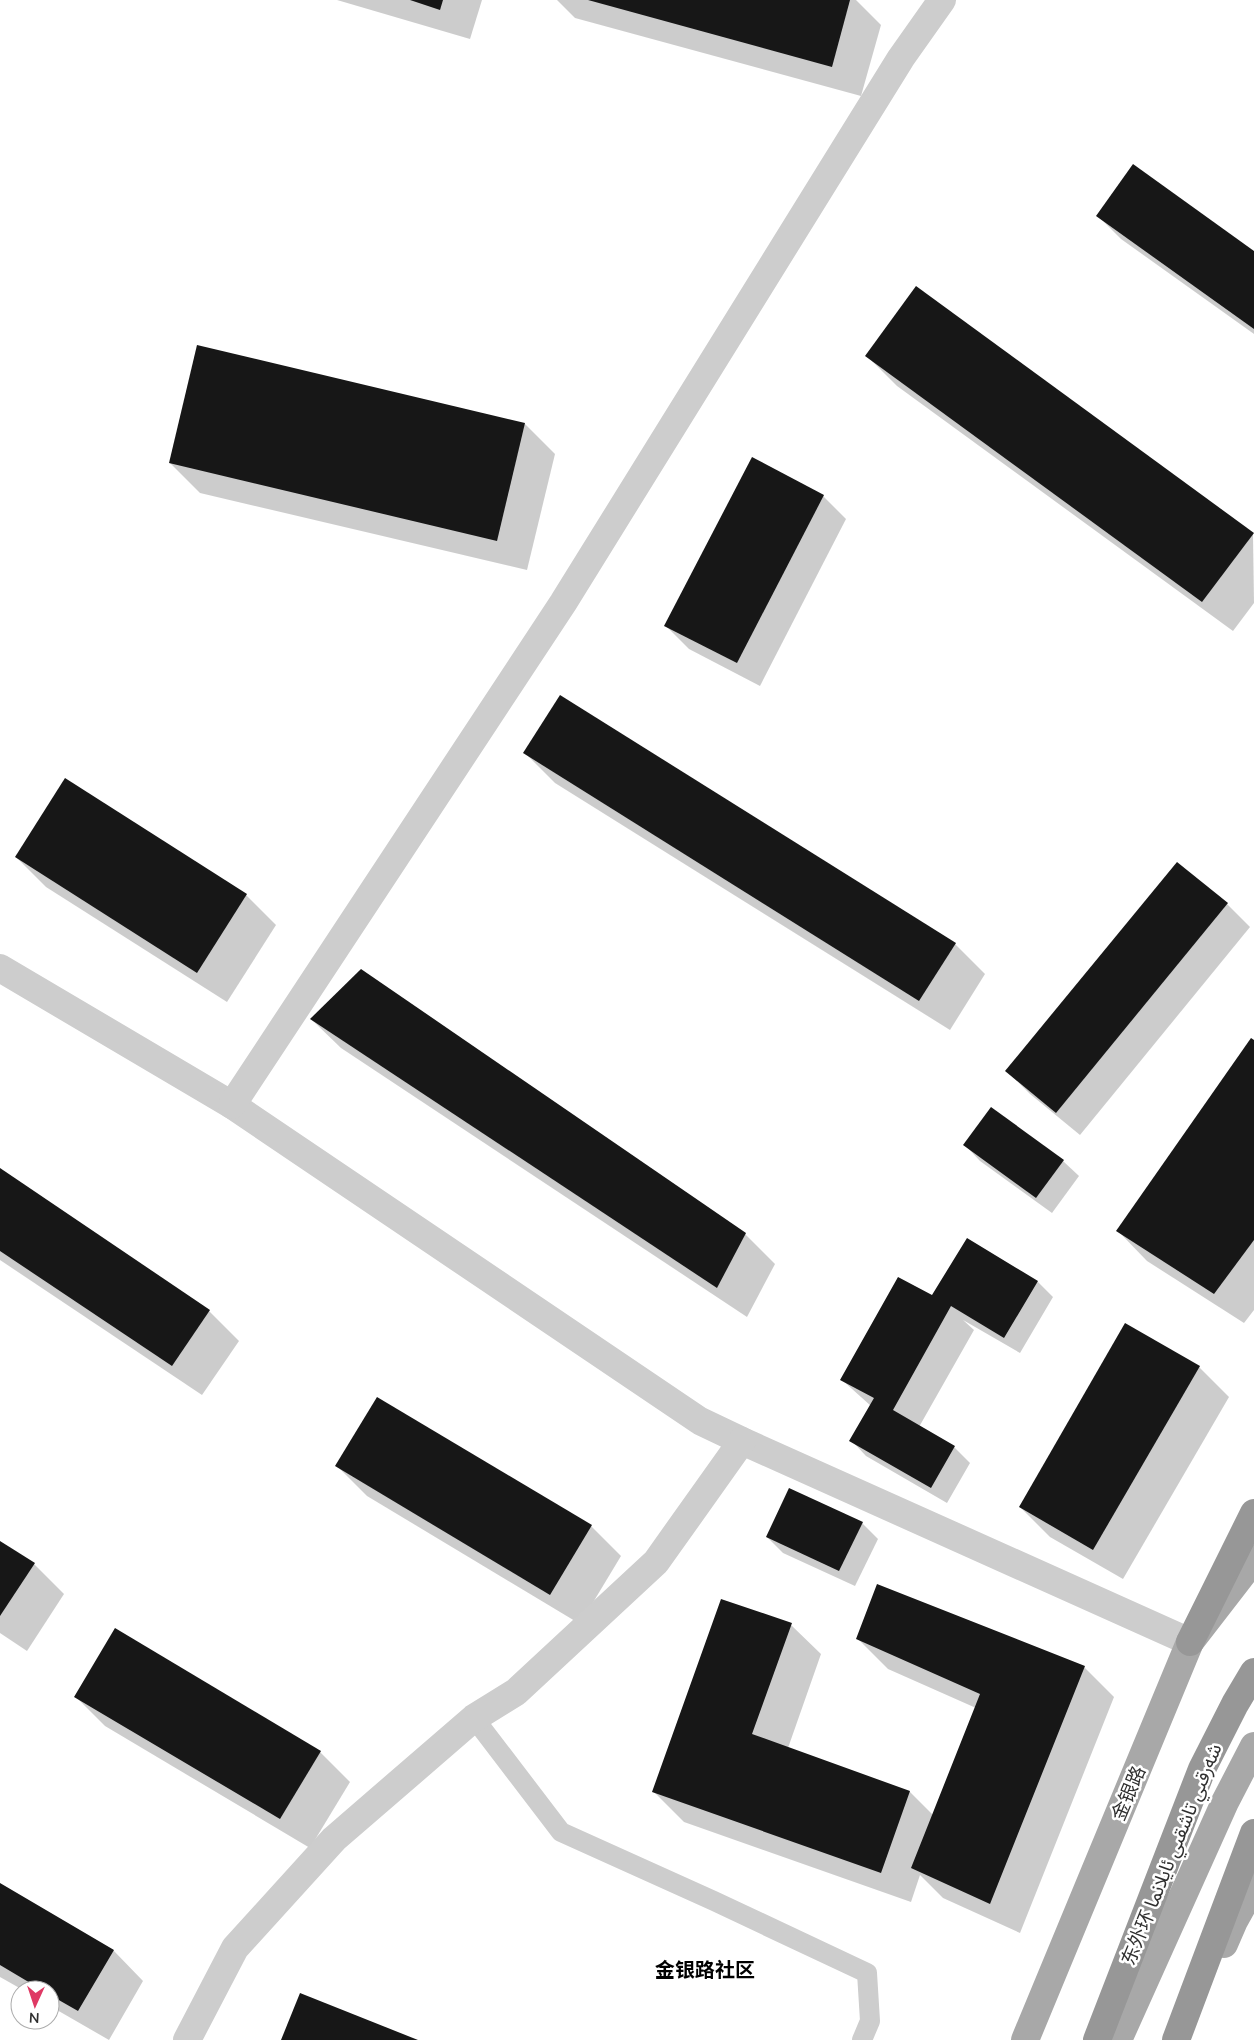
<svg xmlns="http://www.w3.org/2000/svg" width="1254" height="2040" viewBox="0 0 1254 2040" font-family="Mulish,'Noto Sans Arabic','Noto Sans SC',sans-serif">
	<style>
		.shadow { fill: #0003 }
		.building { fill: #171717 }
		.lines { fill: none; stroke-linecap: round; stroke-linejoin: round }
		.lane { stroke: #cdcdcd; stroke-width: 20 }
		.street { stroke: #cdcdcd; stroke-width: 28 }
		.primary { stroke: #a8a8a8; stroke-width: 28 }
		.highway { stroke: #979797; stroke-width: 28 }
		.labels { text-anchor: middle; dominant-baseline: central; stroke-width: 5; stroke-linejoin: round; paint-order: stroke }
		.street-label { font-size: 19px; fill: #303030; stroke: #fff }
		.neighbourhood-label { font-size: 20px; font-weight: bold; fill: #000; stroke: #fff }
	</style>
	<rect width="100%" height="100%" fill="#fff"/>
	<g class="shadow">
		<polygon points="337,0 482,0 470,39"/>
		<polygon points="557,0 856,0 881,25 861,96 575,18"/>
		<polygon points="1098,216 1254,253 1254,334 1121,239"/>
		<polygon points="867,356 1253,534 1254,603 1233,631 897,386"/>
		<polygon points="525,424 555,454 527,570 200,493 170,463"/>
		<polygon points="823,496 846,519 760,686 689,649 666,626"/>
		<polygon points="560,697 955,944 985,974 950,1030 555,783 525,753"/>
		<polygon points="16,857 246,895 276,925 227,1002 46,887"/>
		<polygon points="1227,904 1250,927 1080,1135 1030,1094 1007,1071"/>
		<polygon points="311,1019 745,1234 775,1264 747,1317 341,1048"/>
		<polygon points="1254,1042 1254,1310 1244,1323 1147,1261 1118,1231"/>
		<polygon points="965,1145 1063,1161 1079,1176 1052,1213 980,1161"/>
		<polygon points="0,1170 209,1311 239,1341 202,1395 0,1260"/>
		<polygon points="1038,1282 1053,1297 1020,1353 963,1320 974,1330 919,1427 954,1447 970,1463 947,1503 866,1456 851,1440 871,1406 842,1380 938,1300"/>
		<polygon points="1199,1367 1229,1397 1123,1579 1050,1537 1020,1507"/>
		<polygon points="337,1466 591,1526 621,1556 580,1624 367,1496"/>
		<polygon points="862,1523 878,1539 855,1586 783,1553 767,1537"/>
		<polygon points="0,1542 34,1564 64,1594 27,1651 0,1633"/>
		<polygon points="791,1625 821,1654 788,1748 910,1792 933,1815 976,1708 888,1669 858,1639 1084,1667 1114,1697 1020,1933 943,1898 920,1875 911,1902 684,1822 654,1792"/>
		<polygon points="115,1630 320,1752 350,1782 310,1848 105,1726 75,1696"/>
		<polygon points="0,1885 114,1951 143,1981 109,2040 50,2006 50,1990 23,1990 0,1977"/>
	</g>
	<g class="building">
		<polygon points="410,0 443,0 440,10"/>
		<polygon points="588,0 850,0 832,67"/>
		<polygon points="1133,164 1254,251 1254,329 1096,216"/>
		<polygon points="916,286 1254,533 1202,602 865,356"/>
		<polygon points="197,345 525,423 497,541 169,463"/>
		<polygon points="752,457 824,495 737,663 664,626"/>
		<polygon points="560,695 956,943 919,1001 523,753"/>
		<polygon points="65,778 247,894 197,973 15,857"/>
		<polygon points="1177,862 1228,903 1056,1113 1005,1071"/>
		<polygon points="361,969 746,1233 717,1288 310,1019"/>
		<polygon points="1251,1038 1254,1040 1254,1240 1214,1294 1116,1231"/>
		<polygon points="991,1107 1064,1160 1036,1198 963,1145"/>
		<polygon points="0,1168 210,1310 172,1366 0,1251"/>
		<polygon points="967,1238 1038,1281 1004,1338 951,1306 893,1410 955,1446 931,1488 849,1441 874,1398 840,1380 898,1277 932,1295"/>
		<polygon points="1125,1323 1200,1366 1093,1550 1019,1507"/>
		<polygon points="377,1397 592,1525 550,1595 335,1466"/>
		<polygon points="789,1488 863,1522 839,1571 766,1537"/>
		<polygon points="0,1541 35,1563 0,1616"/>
		<polygon points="877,1584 1085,1666 990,1904 911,1868 980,1694 856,1639"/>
		<polygon points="721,1599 792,1623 752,1734 910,1791 881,1873 652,1792"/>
		<polygon points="115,1628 321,1751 280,1819 74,1697"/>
		<polygon points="0,1883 114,1950 78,2011 50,1995 50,1990 42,1990 0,1965"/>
		<polygon points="300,1993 418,2040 281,2040"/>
	</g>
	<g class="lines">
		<polyline class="lane" points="474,1718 561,1832 714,1901 867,1973 870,2021 862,2040"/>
		<g class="street">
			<polyline points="0,968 232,1105 700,1421 742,1441 1190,1642"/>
			<polyline points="232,1105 563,603 901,58 942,0"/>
			<polyline points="187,2040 235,1948 334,1839 474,1718 516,1692 656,1562 742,1441"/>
		</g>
		<g class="primary">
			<polyline points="1224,1944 1234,1921 1254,1885"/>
			<polyline points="1025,2040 1190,1642 1254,1559"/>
			<polyline points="1118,2040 1225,1802 1254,1746"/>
		</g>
		<g class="highway">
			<polyline points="1190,1642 1254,1513"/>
			<polyline points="1097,2040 1202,1769 1235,1704 1254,1672"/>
			<polyline points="1176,2040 1254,1833"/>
		</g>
	</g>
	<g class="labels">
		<g class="street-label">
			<text transform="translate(1128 1793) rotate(-67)">金银路</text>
			<text transform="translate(1171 1854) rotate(-68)">东外环 شەرقىي تاشقىي ئايلانما</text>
		</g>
		<g class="neighbourhood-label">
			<text x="705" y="1969">金银路社区</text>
		</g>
	</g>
	<g transform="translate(35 2005) rotate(183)"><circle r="24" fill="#ffffff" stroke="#acacac"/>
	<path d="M0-4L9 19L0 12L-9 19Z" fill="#df3964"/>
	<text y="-8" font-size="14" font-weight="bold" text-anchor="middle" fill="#303030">N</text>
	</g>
</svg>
